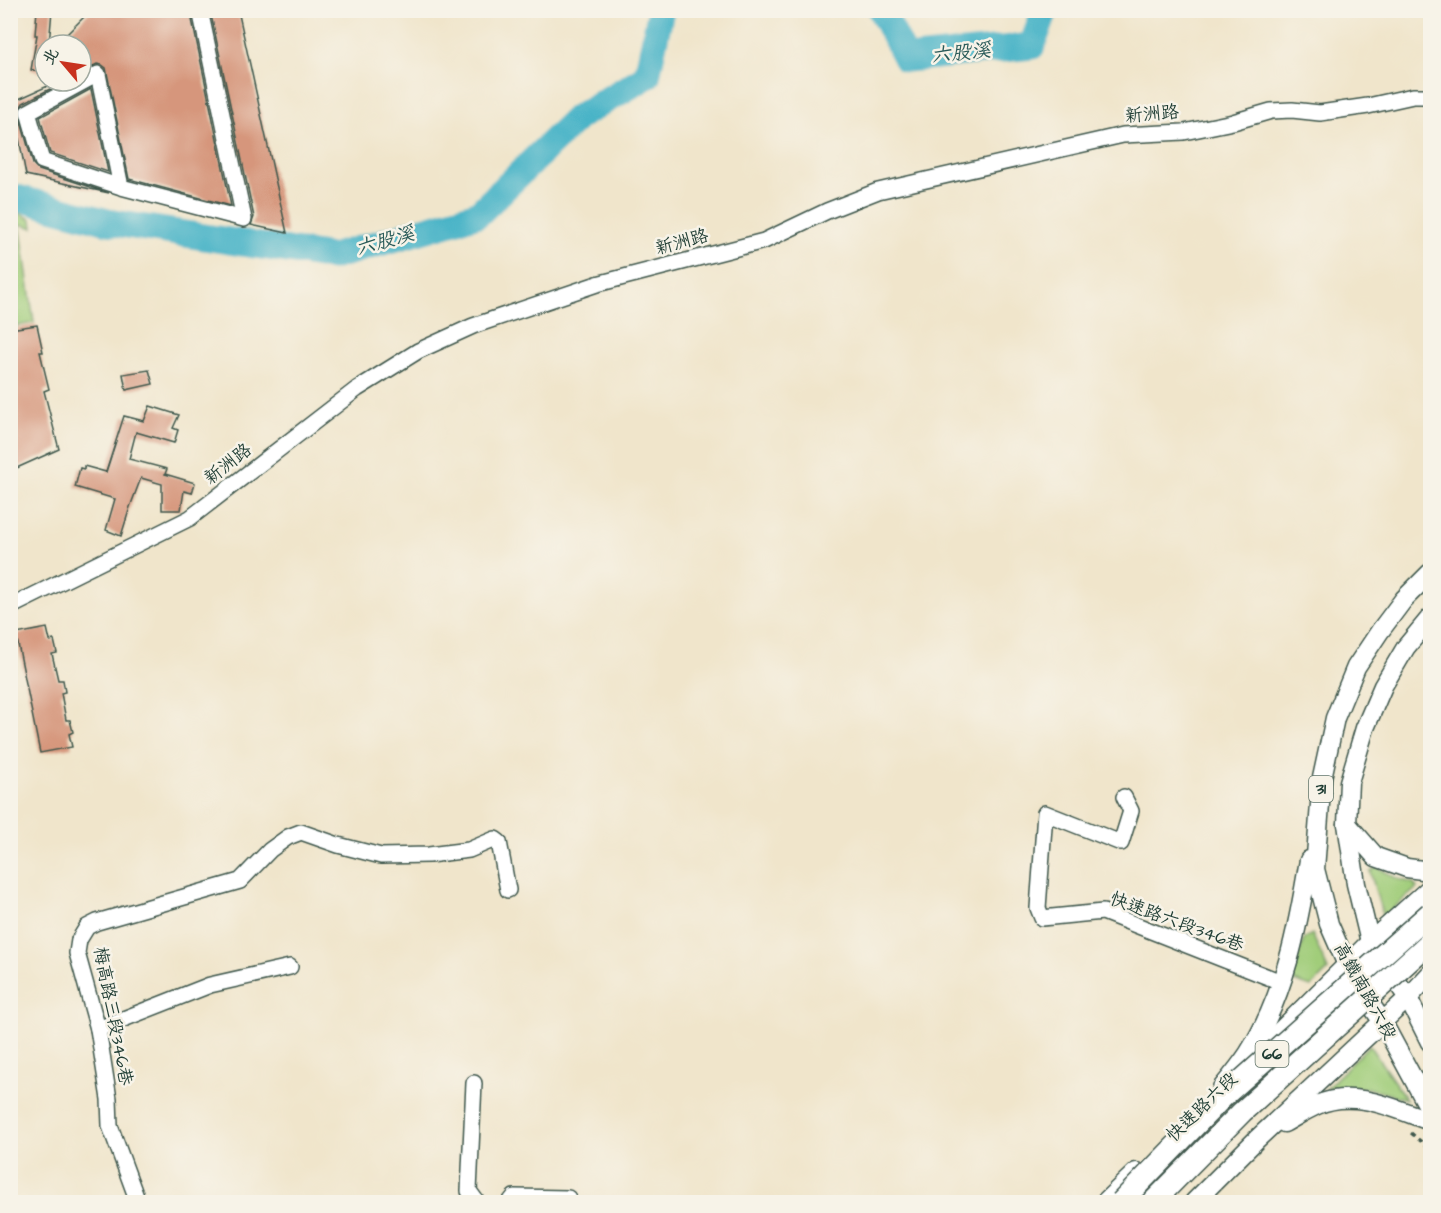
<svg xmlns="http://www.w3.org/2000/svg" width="1441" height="1213" viewBox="0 0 1441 1213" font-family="'Architects Daughter','LXGW WenKai TC',sans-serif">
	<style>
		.green { fill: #a1cd7a; stroke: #608557; stroke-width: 1.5 }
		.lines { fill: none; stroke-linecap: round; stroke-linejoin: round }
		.river { stroke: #4ab4c7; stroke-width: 27 }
		.building { fill: #d6967b }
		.minor-casing { stroke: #3e564b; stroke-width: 18 }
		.major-casing { stroke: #3e564b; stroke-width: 21 }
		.path { stroke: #3e564b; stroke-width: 3; stroke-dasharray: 4.5 4.5; stroke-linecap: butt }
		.minor { stroke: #fff; stroke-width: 15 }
		.major { stroke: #fff; stroke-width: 18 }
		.highway-bridge-casing { stroke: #3e564b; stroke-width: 24; stroke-linecap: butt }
		.highway-bridge { stroke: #fff; stroke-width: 21 }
		.labels { text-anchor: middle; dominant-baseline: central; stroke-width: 5; stroke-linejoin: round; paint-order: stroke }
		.shield { fill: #f7f3e8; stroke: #60746a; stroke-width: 1.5 }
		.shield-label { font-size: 16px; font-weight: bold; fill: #1f3d34 }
		.street-label { font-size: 18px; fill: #1f3d34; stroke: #f7f3e8 }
		.water-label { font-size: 20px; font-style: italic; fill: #2a5b59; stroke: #f7f3e8 }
	</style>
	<rect width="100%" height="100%" fill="#f7f3e8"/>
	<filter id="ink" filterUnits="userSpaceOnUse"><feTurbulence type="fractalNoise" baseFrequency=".0167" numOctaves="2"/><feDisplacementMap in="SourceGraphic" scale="12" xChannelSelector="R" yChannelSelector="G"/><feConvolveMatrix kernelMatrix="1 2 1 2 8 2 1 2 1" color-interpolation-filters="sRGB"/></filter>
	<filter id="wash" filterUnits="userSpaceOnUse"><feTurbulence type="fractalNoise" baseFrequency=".008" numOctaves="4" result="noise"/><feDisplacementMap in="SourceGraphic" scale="24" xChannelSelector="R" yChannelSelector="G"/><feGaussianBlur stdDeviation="1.35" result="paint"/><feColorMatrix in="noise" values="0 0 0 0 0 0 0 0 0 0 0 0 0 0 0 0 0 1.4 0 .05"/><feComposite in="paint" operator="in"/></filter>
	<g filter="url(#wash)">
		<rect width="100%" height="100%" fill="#f0e5cb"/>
		<g class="green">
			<polygon points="11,208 32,220 33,228 20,224 34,323 11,327"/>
			<polygon points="1377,867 1398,879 1413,883 1417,888 1383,917 1370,871"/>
			<polygon points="1312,934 1328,970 1311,987 1291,980 1304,939"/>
			<polygon points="1369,1045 1406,1099 1367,1088 1327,1088"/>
		</g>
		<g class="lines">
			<g class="river">
				<polyline points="881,10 906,59 1032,46 1045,10"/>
				<polyline points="10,196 108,222 332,257 478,214 578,117 647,76 661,10"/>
			</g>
		</g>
		<g id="blocks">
			<g class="building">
				<polygon points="37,10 52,10 49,45 45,45 44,73 31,70 37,35 35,35"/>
				<polygon points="91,10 190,10 231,206 129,179 106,68 102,65 97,64 81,72 81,45 56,45"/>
				<polygon points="210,10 238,10 287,233 251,225 254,217"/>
				<polygon points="59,81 65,81 23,103 19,110 19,115 33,164 39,170 109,193 26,175 12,102"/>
				<polygon points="91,89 108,172 50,153 40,117"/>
				<polygon points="37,325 43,352 40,352 49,389 44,391 59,449 10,471 10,329"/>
				<polygon points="149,370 153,384 126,390 123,374"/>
				<polygon points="150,406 179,415 173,428 178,430 174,443 136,432 129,459 167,469 165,474 195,483 192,493 184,491 181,510 162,510 162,484 141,478 130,507 121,536 106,530 115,499 75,487 80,468 84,469 84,466 106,472 124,416 144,421"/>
				<polygon points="47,628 50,641 54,640 57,653 52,654 58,680 63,680 65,692 61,693 66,720 70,720 73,732 69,734 72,747 40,753 16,634"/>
			</g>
		</g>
	</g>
	<g filter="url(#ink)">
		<use href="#blocks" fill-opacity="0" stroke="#3e564b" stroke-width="1.5"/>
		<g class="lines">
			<defs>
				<g id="minor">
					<polyline points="121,187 98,74 28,112 42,161 121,187 244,219 200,10"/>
					<polyline points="10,607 190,518 357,389 418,351 473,326 597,284 764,241 827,211 878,191 1123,135 1184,132 1233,122 1271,111 1292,110 1320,113 1368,106 1413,96 1430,96"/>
					<polyline points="1124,797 1131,811 1121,843 1045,813 1038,908 1042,918 1103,912 1281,982"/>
					<polyline points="98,1029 210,985 290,967"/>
					<polyline points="474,1083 469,1191 477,1202"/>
					<polyline points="138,1202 110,1126 109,1099 98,1029 77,953 79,940 87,927 97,922 240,881 270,850 288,837 301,832 338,845 381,856 429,855 469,850 495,839 499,842 508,890"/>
					<polyline points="510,1202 514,1197 568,1198"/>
				</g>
				<g id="major">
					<polyline points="1430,573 1404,599 1380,631 1356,667 1335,718 1322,778 1315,869 1329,924 1347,965 1365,996 1382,1021 1430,1110"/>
					<polyline points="1430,618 1406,647 1383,686 1365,728 1349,782 1347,824 1356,884 1370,942 1408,998 1430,1042"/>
					<polyline points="1347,824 1376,857 1407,868 1430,871"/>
					<polyline points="1248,1063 1370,942 1430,888"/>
					<path d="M1222,1088C1231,1077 1240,1066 1248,1054C1285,996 1298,927 1309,860"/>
					<path d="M1284,1123C1295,1117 1306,1110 1317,1105C1354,1088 1395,1109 1430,1121"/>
					<polyline points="1105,1202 1136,1172"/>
					<polyline points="1194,1202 1257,1139 1408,998 1430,974"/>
				</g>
			</defs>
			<use href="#minor" class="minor-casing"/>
			<use href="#major" class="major-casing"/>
			<polyline class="path" points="1411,1133 1430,1149"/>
			<use href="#minor" class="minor"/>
			<use href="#major" class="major"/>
			<defs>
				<g id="highway-bridge">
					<polyline points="1121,1202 1224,1096 1430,913"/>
					<polyline points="1153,1202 1242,1112 1430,942"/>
				</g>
			</defs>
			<use href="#highway-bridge" class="highway-bridge-casing"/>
			<use href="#highway-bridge" class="highway-bridge"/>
		</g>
	</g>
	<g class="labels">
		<g class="shield">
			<rect x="1309" y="776" width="24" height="26" rx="4.5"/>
			<rect x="1255.5" y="1041" width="33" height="26" rx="4.5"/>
		</g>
		<g class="shield-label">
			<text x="1321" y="789">31</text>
			<text x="1272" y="1054">66</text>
		</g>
		<g class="street-label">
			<text transform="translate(1152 114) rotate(-5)">新洲路</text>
			<text transform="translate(682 242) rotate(-15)">新洲路</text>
			<text transform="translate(228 464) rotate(-38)">新洲路</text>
			<text transform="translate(1177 922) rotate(20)">快速路六段346巷</text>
			<text transform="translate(1365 991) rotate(61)">高鐵南路六段</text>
			<text transform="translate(113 1016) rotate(79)">梅高路三段346巷</text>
			<text transform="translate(1202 1107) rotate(-44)">快速路六段</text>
		</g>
		<g class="water-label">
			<text transform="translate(961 53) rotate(-6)">六股溪</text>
			<text transform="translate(385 241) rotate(-16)">六股溪</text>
		</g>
	</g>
	<rect width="1441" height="1213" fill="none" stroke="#f7f3e8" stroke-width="36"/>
	<g transform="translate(63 63) rotate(299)"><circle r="28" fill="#f7f3e8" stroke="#a1aaa0" stroke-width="1.5"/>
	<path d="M0-4.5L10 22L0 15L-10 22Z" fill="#c8321e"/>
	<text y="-9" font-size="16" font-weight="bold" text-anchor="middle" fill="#1f3d34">北</text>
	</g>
</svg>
